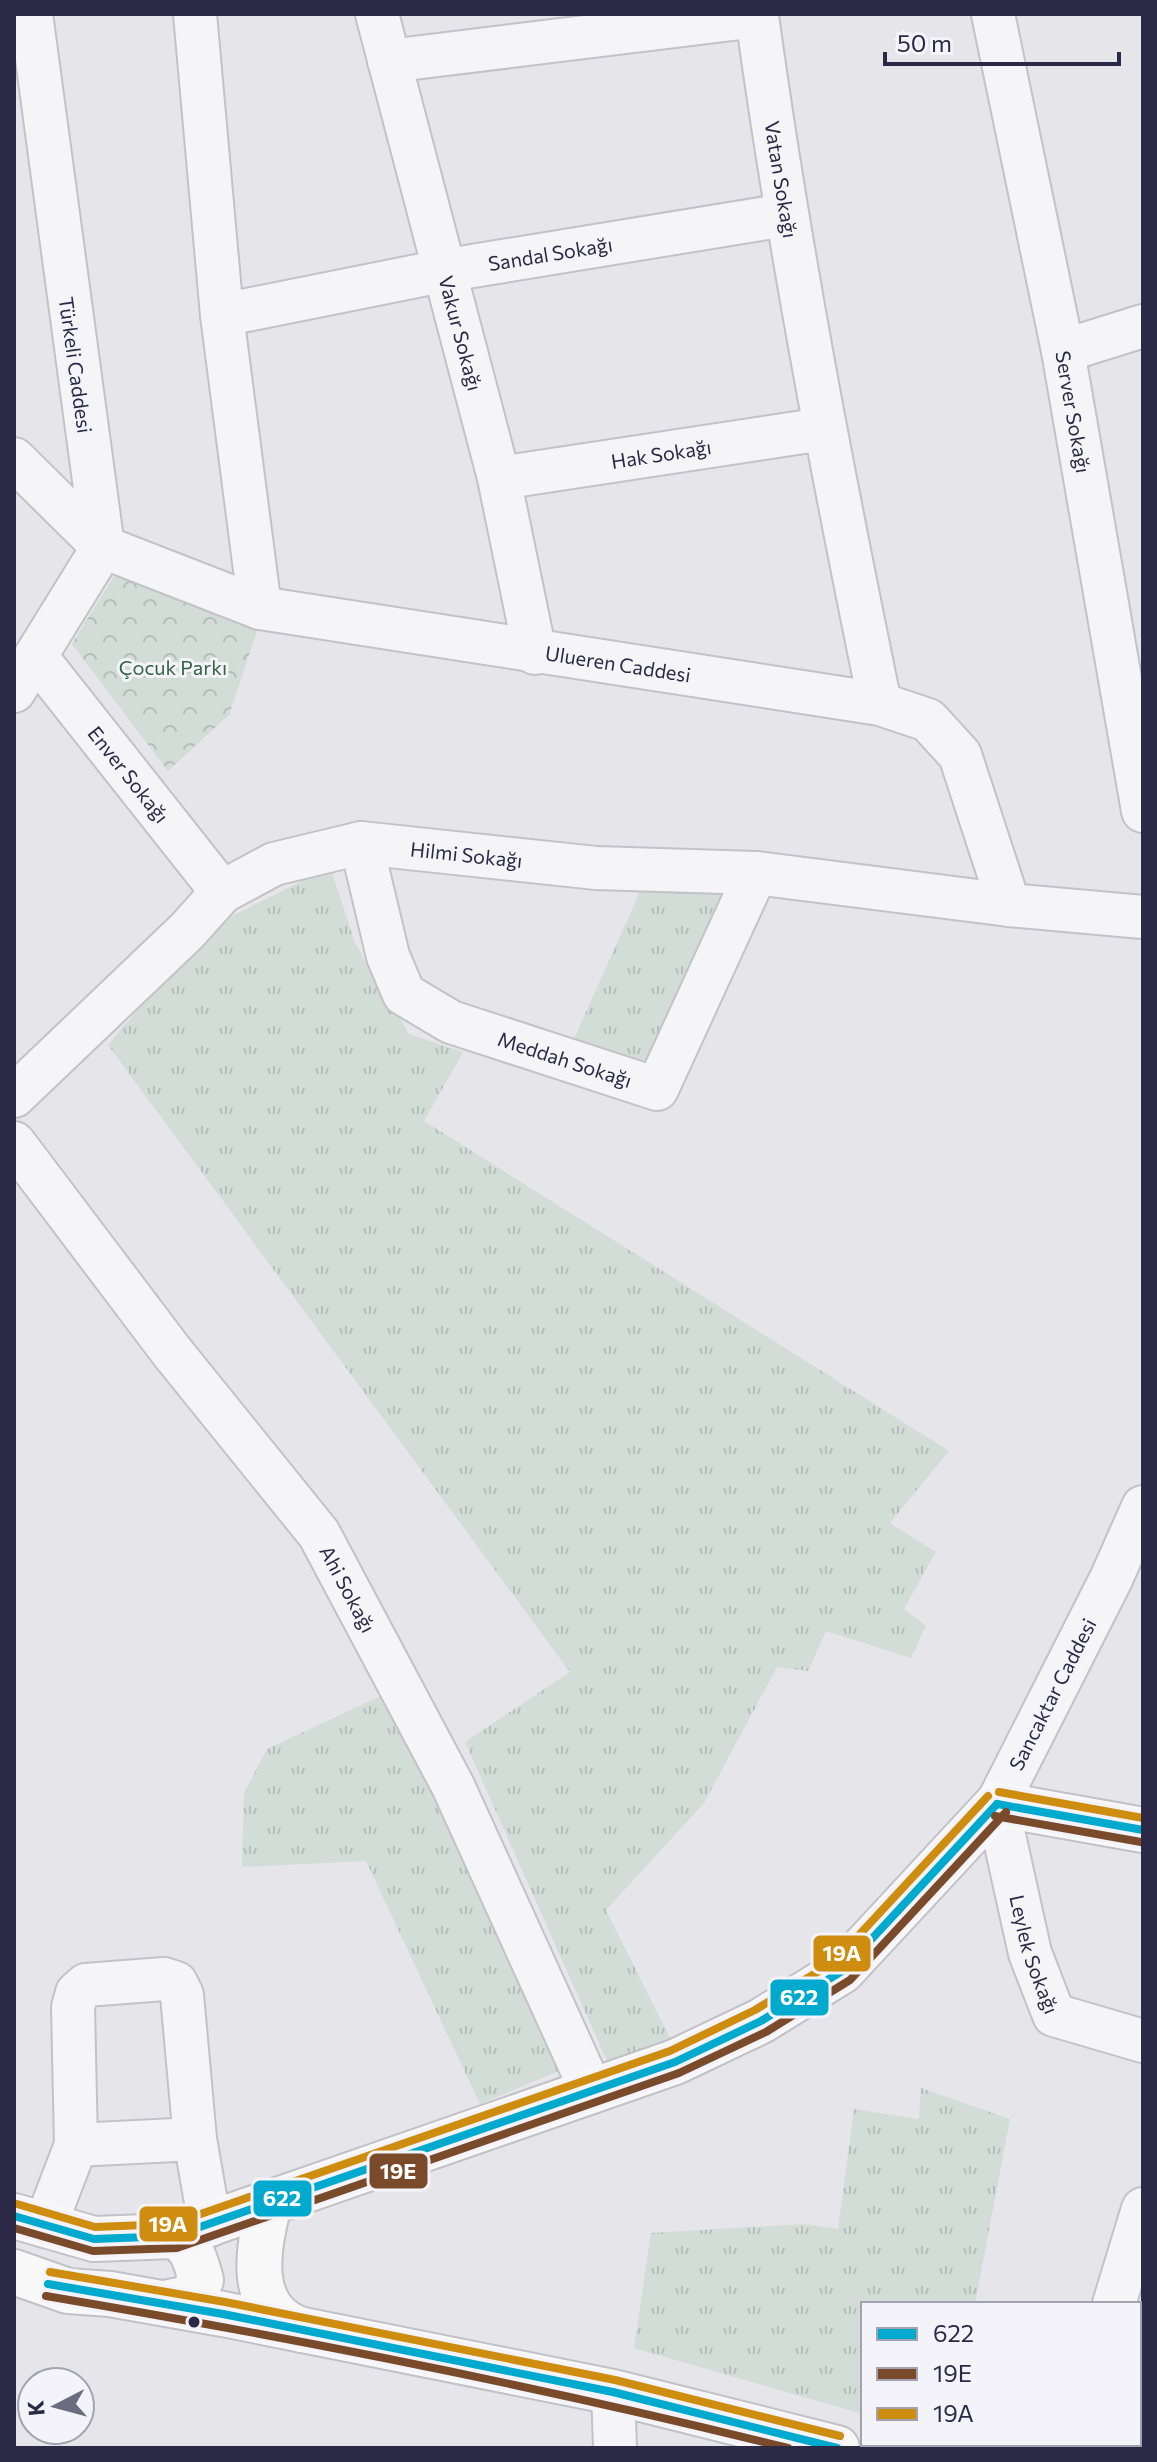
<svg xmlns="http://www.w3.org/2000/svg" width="1157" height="2462" viewBox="0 0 1157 2462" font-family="Commissioner,sans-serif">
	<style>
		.grass { fill: url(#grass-tufts) }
		.park { fill: url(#park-crowns) }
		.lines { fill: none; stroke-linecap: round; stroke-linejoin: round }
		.minor-casing { stroke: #c2c2c8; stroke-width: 46 }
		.major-casing { stroke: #c1c1c8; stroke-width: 48 }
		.minor { stroke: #f5f4f7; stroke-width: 42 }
		.major { stroke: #f8f8f8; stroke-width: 44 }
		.bus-1-casing { stroke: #f3f3f9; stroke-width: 14 }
		.bus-2-casing { stroke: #f3f3f9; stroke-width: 14 }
		.bus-3-casing { stroke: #f3f3f9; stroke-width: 14 }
		.bus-1 { stroke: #00a9ce; stroke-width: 8 }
		.bus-2 { stroke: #7a4b2a; stroke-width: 8 }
		.bus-3 { stroke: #ce8d0e; stroke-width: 8 }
		.bus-dot { fill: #2c2946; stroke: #f3f3f9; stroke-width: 3 }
		.labels { text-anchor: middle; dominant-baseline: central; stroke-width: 6; stroke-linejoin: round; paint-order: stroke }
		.street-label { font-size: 20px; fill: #2c2946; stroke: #f3f3f9 }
		.park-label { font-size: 20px; fill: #356341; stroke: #f3f3f9 }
		.line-badge { stroke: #f3f3f9; stroke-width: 3 }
		.badge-label { font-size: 22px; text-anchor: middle; font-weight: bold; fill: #fff }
	</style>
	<defs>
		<pattern id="grass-tufts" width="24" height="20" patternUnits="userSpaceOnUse" patternTransform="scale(2)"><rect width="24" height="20" fill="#d2ddd7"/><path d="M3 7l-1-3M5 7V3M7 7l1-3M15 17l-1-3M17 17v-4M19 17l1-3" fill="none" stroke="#b4beba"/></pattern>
		<pattern id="park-crowns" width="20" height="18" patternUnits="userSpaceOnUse" patternTransform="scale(2)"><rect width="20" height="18" fill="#d2ddd7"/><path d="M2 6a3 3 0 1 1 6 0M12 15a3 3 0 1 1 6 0" fill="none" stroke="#b4beba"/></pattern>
	</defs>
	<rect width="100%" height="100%" fill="#e5e5ea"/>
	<g class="grass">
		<polygon points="330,867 355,943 409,1034 463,1052 424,1121 949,1451 890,1523 936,1552 904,1609 926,1626 911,1658 826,1631 808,1671 777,1667 704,1803 606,1910 673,2044 607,2061 465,1742 570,1672 108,1045 208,928"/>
		<polygon points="643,885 725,895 648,1064 573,1041"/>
		<polygon points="387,1693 561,2070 480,2104 366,1861 242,1867 244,1793 267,1749"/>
		<polygon points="921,2088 1010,2119 975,2304 863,2304 863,2414 634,2348 651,2233 804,2224 838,2229 854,2109 919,2119"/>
	</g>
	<polygon class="park" points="117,571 258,628 229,715 168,771 72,644"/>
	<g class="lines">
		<defs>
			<g id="minor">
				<polyline points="195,14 222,315 260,608"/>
				<path id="s1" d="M377,14L499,478L535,653"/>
				<path id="s2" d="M993,14L1063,351L1143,811"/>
				<path id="s3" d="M389,61L757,16C789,248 833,476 880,704"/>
				<path id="s4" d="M222,315L442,271L785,215"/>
				<polyline points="1063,351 1143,326"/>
				<path id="s5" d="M14,459L103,547L260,608L880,704L928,720L960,755L1009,905L1143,917"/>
				<path id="s6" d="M499,478L823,429"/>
				<path id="s7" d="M37,658L222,892"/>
				<polyline points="14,691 103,547 31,14"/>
				<path id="s8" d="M361,843L388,956L404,994L451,1022L657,1089L756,873"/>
				<path id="s9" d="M14,1096L187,931L222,892L274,864L361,843L596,868L756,873L1009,905"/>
				<path id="s10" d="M14,1143L172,1352L319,1534L453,1786L592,2092"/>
				<path id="s11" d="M1143,1507L1111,1579L997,1804L1030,1953L1054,2015L1143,2041"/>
				<polyline points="76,2145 73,2007 77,1993 86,1985 164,1979 176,1983 182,1995 195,2139"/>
				<polyline points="45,2226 76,2145 195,2139 210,2225"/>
				<polyline points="1114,2304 1143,2209"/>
				<polyline points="613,2392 615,2448"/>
				<polyline points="1056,2448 1058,2444"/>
			</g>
			<g id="major">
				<path d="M269,2205C257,2249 246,2312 302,2330"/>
				<polyline points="14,2216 94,2239 174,2236 675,2062 761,2021 842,1971 997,1804 1143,1830"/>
				<polyline points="14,2272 68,2291 110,2294 223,2314 613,2392 837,2448"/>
				<path d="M164,2303L189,2298L201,2280C196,2262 192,2244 174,2236"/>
			</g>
		</defs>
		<use href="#minor" class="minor-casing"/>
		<use href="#major" class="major-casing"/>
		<use href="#minor" class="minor"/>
		<use href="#major" class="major"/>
		<defs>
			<g id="bus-1">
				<polyline points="997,1804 1143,1830"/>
				<polyline points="14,2216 94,2239 174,2236 675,2062 761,2021 842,1971 997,1804"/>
				<polyline points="48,2284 223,2314 613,2392 837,2448"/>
			</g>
			<g id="bus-2">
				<polyline points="995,1816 1141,1842"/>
				<polyline points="14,2228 93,2251 177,2248 679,2073 766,2032 850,1980 1006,1812"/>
				<path d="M46,2296C295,2338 543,2387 788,2448"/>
			</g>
			<g id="bus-3">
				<polyline points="999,1792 1143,1818"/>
				<polyline points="17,2204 95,2227 172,2224 670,2051 755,2010 834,1962 988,1796"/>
				<polyline points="50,2272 225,2302 615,2380 840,2436"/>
			</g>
		</defs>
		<use href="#bus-1" class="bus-1-casing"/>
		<use href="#bus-2" class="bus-2-casing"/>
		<use href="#bus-3" class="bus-3-casing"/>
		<use href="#bus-1" class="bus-1"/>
		<use href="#bus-2" class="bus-2"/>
		<use href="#bus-3" class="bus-3"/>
	</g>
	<circle class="bus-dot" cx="194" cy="2322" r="7"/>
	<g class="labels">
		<g class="street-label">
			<text stroke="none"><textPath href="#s3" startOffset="536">Vatan Sokağı</textPath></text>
			<text stroke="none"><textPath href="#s4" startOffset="334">Sandal Sokağı</textPath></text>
			<text stroke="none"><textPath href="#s1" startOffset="330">Vakur Sokağı</textPath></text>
			<text transform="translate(76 365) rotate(82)">Türkeli Caddesi</text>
			<text stroke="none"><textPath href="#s2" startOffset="406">Server Sokağı</textPath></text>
			<text stroke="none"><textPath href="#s6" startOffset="164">Hak Sokağı</textPath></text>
			<text stroke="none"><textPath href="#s5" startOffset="656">Ulueren Caddesi</textPath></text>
			<text stroke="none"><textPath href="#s7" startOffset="148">Enver Sokağı</textPath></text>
			<text stroke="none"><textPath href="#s9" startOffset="546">Hilmi Sokağı</textPath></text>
			<text stroke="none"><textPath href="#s8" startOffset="332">Meddah Sokağı</textPath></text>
			<text stroke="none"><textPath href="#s10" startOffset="558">Ahi Sokağı</textPath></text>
			<text transform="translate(1052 1694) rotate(-63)">Sancaktar Caddesi</text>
			<text stroke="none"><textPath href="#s11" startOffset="486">Leylek Sokağı</textPath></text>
		</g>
		<g class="park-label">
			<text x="173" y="667">Çocuk Parkı</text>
		</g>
	</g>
	<g class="line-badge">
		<rect x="812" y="1934" width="60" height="39" rx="8" fill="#ce8d0e"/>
		<rect x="769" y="1978" width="61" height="39" rx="8" fill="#00a9ce"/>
		<rect x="368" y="2152" width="61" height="38" rx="8" fill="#7a4b2a"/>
		<rect x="252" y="2179" width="61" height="39" rx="8" fill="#00a9ce"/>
		<rect x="138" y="2205" width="61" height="38" rx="8" fill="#ce8d0e"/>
	</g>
	<g class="badge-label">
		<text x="842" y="1961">19A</text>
		<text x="799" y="2005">622</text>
		<text x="398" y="2179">19E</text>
		<text x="282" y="2206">622</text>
		<text x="168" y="2232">19A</text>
	</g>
	<rect width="1157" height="2462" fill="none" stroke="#2c2946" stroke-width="32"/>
	<rect x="861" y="2302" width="280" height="144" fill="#f3f3f9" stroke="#a3a2b1" stroke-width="2"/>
	<rect x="877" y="2328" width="40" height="12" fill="#00a9ce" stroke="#a3a2b1" stroke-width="2"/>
	<text x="933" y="2342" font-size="24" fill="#2c2946">622</text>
	<rect x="877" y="2368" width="40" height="12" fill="#7a4b2a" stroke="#a3a2b1" stroke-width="2"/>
	<text x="933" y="2382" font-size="24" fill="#2c2946">19E</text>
	<rect x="877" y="2408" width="40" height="12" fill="#ce8d0e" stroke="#a3a2b1" stroke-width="2"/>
	<text x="933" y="2422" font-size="24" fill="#2c2946">19A</text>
	<g transform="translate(56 2406) rotate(264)"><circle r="38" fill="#f3f3f9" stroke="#a3a2b1" stroke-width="2"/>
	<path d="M0-6L14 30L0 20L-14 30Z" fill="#6d6b7f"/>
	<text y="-12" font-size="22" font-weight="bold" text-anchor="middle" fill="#2c2946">K</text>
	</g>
	<path d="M885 52v12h234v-12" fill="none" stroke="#2c2946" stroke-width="4"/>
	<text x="897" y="52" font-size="24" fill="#2c2946" stroke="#f3f3f9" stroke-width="6" paint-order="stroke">50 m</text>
</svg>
